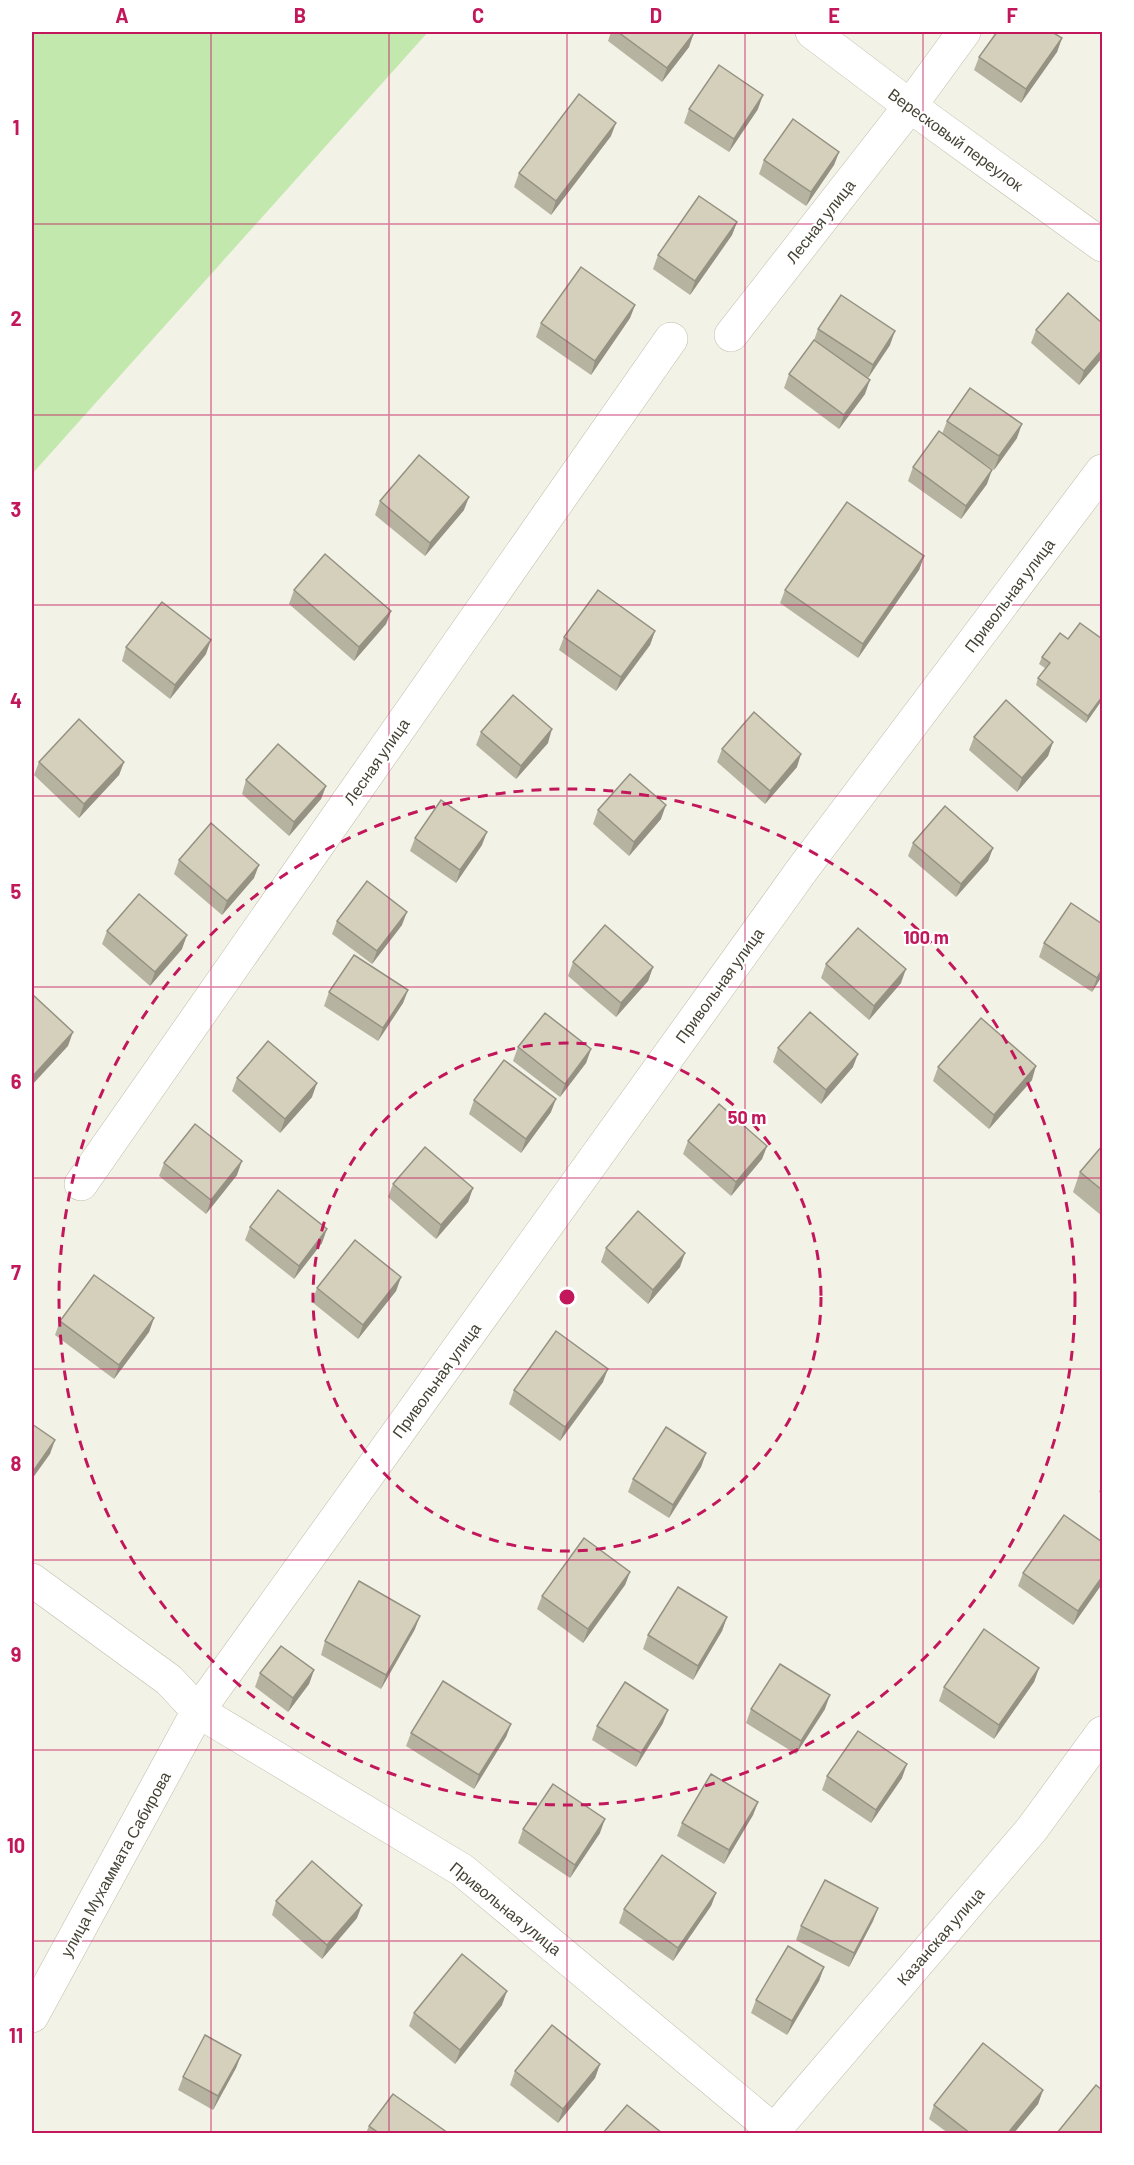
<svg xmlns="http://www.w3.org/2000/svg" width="1134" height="2165" viewBox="0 0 1134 2165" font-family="Barlow,sans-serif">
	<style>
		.green { fill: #c3e8ae }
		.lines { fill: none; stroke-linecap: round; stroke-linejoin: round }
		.street-casing { stroke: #bfbca9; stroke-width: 34 }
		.street { stroke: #fff; stroke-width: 33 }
		.wall { fill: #b7b3a1 }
		.shaded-wall { fill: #959283 }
		.building { fill: #d5d0bb; stroke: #959283; stroke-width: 1.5 }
		.grid { fill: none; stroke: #c2185b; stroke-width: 1.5; stroke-opacity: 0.55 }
		.ring { fill: none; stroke: #c2185b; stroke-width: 3; stroke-dasharray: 10 8 }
		.labels { text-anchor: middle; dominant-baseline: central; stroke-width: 4.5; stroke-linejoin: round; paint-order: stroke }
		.street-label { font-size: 16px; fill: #464335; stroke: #fff }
		.centre { fill: #c2185b; stroke: #fff; stroke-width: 3 }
		.ring-label { font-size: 18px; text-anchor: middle; font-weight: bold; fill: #c2185b; stroke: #fff; stroke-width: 4.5; stroke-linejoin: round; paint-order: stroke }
		.neatline { fill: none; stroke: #c2185b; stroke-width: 2 }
		.grid-label { font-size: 20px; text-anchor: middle; font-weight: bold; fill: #c2185b }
	</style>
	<rect width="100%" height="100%" fill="#f3f2e6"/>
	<polygon class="green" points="32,32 428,32 32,474"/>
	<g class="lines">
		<defs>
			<g id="street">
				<polyline points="812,32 910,106 1102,245"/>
				<polyline points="731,335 910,106 964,32"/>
				<polyline points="81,1184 671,339"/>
				<polyline points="32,1580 169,1680 198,1711 32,2016"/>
				<polyline points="771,2134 1032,1829 1102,1733"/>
				<polyline points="778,2134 462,1870 198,1711 802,870 1102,471"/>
			</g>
		</defs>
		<use href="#street" class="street-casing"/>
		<use href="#street" class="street"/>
	</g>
	<g class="wall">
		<polygon points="611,32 691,32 689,47 662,82 608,41"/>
		<polygon points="1062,38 1057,52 1021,103 974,70 979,57"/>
		<polygon points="689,109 758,109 729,152 684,123"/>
		<polygon points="611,136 551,215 514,187 519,173"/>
		<polygon points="839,152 834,165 806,206 759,174 764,160"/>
		<polygon points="737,222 732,235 690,295 653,269 658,255"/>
		<polygon points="635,305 630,318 591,375 536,337 541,323"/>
		<polygon points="1102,323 1102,358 1079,385 1031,343 1036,330"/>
		<polygon points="818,329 890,345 868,378 858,372 865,394 839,429 784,388 789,374 814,340"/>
		<polygon points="947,421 1017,438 994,470 951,441 987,484 961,519 908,481 913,467 942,434"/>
		<polygon points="380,501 464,510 425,556 375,515"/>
		<polygon points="924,556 919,570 858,658 780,603 785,590"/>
		<polygon points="294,590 391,611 386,624 354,661 289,604"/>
		<polygon points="655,631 650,645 616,691 559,650 564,637"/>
		<polygon points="1068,639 1102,639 1102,700 1086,723 1036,685 1038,678 1045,668 1039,664 1042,657"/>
		<polygon points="126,647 206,654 170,699 122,661"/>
		<polygon points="481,732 548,743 516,779 476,745"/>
		<polygon points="974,737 1053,742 1048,756 1017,792 969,750"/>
		<polygon points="722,749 797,767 765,804 717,762"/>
		<polygon points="39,762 124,762 119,775 79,818 34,775"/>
		<polygon points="246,780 326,786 321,799 289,836 242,794"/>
		<polygon points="598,810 661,819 629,856 593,824"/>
		<polygon points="415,838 482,845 456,883 410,851"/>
		<polygon points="913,843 993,848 988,861 956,897 908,856"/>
		<polygon points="179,860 254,878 222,915 174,874"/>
		<polygon points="337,921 402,925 372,964 332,934"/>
		<polygon points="107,931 182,949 150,986 102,944"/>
		<polygon points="1044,943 1102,976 1092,992 1039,957"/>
		<polygon points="573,962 653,967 648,981 616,1017 568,976"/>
		<polygon points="826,964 901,983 869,1020 821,978"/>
		<polygon points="408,990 403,1003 378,1041 324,1006 329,992"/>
		<polygon points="518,1047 591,1049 586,1063 560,1097 513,1061"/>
		<polygon points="778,1048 853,1067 821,1104 773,1062"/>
		<polygon points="938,1067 1032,1080 989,1129 933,1081"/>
		<polygon points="237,1078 312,1097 280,1133 232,1091"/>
		<polygon points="474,1100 551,1112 521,1153 469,1114"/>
		<polygon points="688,1141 767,1146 762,1159 731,1196 683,1154"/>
		<polygon points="1102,1146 1102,1216 1073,1192 1080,1172"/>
		<polygon points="164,1163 237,1175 206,1214 159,1176"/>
		<polygon points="393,1184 473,1188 468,1202 436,1239 388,1197"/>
		<polygon points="250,1227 322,1243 294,1279 245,1240"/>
		<polygon points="606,1248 680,1267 648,1304 601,1262"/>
		<polygon points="401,1277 396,1291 358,1339 312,1302 317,1288"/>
		<polygon points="154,1318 149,1332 114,1379 55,1335 60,1321"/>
		<polygon points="603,1382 560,1441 509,1404 514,1390"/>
		<polygon points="706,1453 701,1467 669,1518 628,1492 633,1479"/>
		<polygon points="1102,1483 1102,1494 1099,1492"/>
		<polygon points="1102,1542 1102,1584 1073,1625 1018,1586 1023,1573"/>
		<polygon points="630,1572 625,1585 583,1643 537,1609 542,1596"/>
		<polygon points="727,1617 722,1631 693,1680 643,1649 648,1635"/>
		<polygon points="415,1629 381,1689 321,1655 325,1641"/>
		<polygon points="1039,1668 1034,1682 994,1739 939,1701 944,1687"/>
		<polygon points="314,1670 309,1684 288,1712 255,1687 260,1673"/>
		<polygon points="751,1709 825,1709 796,1754 746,1723"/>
		<polygon points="663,1723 636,1767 592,1740 597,1726"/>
		<polygon points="511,1724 506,1737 474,1789 406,1746 411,1733"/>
		<polygon points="827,1776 902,1778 871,1823 822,1790"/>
		<polygon points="758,1802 753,1815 724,1864 677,1836 682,1823"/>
		<polygon points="523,1829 600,1833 570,1878 518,1843"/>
		<polygon points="716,1893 711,1906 673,1961 619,1923 624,1909"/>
		<polygon points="276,1901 357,1918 322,1959 272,1915"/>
		<polygon points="878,1908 873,1921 849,1967 796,1940 801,1926"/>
		<polygon points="824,1967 819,1981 787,2035 751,2013 756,2000"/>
		<polygon points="502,2005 455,2064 409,2026 414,2013"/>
		<polygon points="241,2055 236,2068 213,2110 178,2090 183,2077"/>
		<polygon points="600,2064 595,2078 558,2123 510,2085 515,2071"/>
		<polygon points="1043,2090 1038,2104 1014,2133 948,2133 929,2119 934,2105"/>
		<polygon points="369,2126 448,2133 366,2133"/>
	</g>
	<g class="shaded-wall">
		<polygon points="694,33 689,47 662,82 667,68"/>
		<polygon points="1062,38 1057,52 1021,103 1026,89"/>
		<polygon points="763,95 758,109 729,152 734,139"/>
		<polygon points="616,123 611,136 551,215 556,201"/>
		<polygon points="839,152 834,165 806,206 811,192"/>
		<polygon points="737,222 732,235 690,295 695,281"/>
		<polygon points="635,305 630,318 591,375 595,361"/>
		<polygon points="895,331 890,345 868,378 873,365"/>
		<polygon points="1102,350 1102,358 1079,385 1084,371"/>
		<polygon points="870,380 865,394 839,429 844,415"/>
		<polygon points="1022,424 1017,438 994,470 999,456"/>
		<polygon points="992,470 987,484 961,519 966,506"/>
		<polygon points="469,497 464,510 425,556 430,543"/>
		<polygon points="924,556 919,570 858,658 863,644"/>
		<polygon points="391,611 386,624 354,661 359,647"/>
		<polygon points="655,631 650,645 616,691 621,677"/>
		<polygon points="211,640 206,654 170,699 175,685"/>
		<polygon points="1102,697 1102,700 1086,723 1088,716"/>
		<polygon points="552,729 548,743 516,779 521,766"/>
		<polygon points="1053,742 1048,756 1017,792 1022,778"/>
		<polygon points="801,754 797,767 765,804 770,791"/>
		<polygon points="124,762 119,775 79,818 84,804"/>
		<polygon points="326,786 321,799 289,836 294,822"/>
		<polygon points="666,805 661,819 629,856 634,842"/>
		<polygon points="487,832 482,845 456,883 460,870"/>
		<polygon points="993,848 988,861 956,897 961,884"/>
		<polygon points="259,865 254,878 222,915 227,901"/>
		<polygon points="407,912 402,925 372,964 377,951"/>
		<polygon points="187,935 182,949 150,986 155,972"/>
		<polygon points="653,967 648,981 616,1017 621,1003"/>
		<polygon points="906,969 901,983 869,1020 874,1006"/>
		<polygon points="1102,969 1102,976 1092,992 1097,978"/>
		<polygon points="408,990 403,1003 378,1041 383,1028"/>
		<polygon points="73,1032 68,1046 32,1085 32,1077"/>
		<polygon points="591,1049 586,1063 560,1097 565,1084"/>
		<polygon points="858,1054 853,1067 821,1104 826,1090"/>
		<polygon points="1036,1066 1032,1080 989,1129 994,1115"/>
		<polygon points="317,1083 312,1097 280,1133 285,1119"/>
		<polygon points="556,1099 551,1112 521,1153 526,1139"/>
		<polygon points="767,1146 762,1159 731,1196 736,1182"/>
		<polygon points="242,1161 237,1175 206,1214 211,1200"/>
		<polygon points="473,1188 468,1202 436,1239 441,1225"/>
		<polygon points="327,1229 322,1243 294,1279 299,1266"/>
		<polygon points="685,1253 680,1267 648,1304 653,1290"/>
		<polygon points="401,1277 396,1291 358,1339 363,1325"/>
		<polygon points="154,1318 149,1332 114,1379 119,1365"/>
		<polygon points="608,1369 603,1382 560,1441 565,1427"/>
		<polygon points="55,1440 50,1454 32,1479 32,1473"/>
		<polygon points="706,1453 701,1467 669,1518 673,1505"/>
		<polygon points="630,1572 625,1585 583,1643 588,1629"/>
		<polygon points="1102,1577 1102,1584 1073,1625 1078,1611"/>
		<polygon points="420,1616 415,1629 381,1689 386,1675"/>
		<polygon points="727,1617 722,1631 693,1680 698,1666"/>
		<polygon points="1039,1668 1034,1682 994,1739 999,1725"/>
		<polygon points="314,1670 309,1684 288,1712 293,1698"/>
		<polygon points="830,1695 825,1709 796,1754 801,1741"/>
		<polygon points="668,1710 663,1723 636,1767 641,1753"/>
		<polygon points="511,1724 506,1737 474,1789 479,1775"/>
		<polygon points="907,1764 902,1778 871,1823 876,1810"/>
		<polygon points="758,1802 753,1815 724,1864 729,1850"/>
		<polygon points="605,1819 600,1833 570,1878 575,1865"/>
		<polygon points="716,1893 711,1906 673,1961 678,1948"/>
		<polygon points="362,1905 357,1918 322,1959 327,1945"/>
		<polygon points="878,1908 873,1921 849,1967 854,1953"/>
		<polygon points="824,1967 819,1981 787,2035 792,2021"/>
		<polygon points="507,1991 502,2005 455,2064 460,2050"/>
		<polygon points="241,2055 236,2068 213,2110 218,2096"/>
		<polygon points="600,2064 595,2078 558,2123 563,2109"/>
		<polygon points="1043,2090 1038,2104 1014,2133 1008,2133"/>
	</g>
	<g class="building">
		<polygon points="618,32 691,32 694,33 667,68"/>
		<polygon points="997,32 1052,32 1062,38 1026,89 979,57"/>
		<polygon points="719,65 763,95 734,139 689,109"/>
		<polygon points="579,94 616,123 556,201 519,173"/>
		<polygon points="793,119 839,152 811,192 764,160"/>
		<polygon points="699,196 737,222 695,281 658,255"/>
		<polygon points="581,267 635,305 595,361 541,323"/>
		<polygon points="1068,293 1102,323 1102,350 1084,371 1036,330"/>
		<polygon points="841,295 895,331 873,365 818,329"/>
		<polygon points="814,340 870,380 844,415 789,374"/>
		<polygon points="970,388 1022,424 999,456 947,421"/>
		<polygon points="939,431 992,470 966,506 913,467"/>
		<polygon points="419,455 469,497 430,543 380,501"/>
		<polygon points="847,502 924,556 863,644 785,590"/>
		<polygon points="325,554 391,611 359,647 294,590"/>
		<polygon points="598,590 655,631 621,677 564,637"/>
		<polygon points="162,602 211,640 175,685 126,647"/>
		<polygon points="1080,623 1102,639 1102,697 1088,716 1038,678 1050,663 1042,657 1060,633 1068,639"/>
		<polygon points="513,695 552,729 521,766 481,732"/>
		<polygon points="1006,700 1053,742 1022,778 974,737"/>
		<polygon points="754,712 801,754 770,791 722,749"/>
		<polygon points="79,719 124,762 84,804 39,762"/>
		<polygon points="278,744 326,786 294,822 246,780"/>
		<polygon points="630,774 666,805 634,842 598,810"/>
		<polygon points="441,800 487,832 460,870 415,838"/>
		<polygon points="945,806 993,848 961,884 913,843"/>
		<polygon points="211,823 259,865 227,901 179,860"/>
		<polygon points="367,881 407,912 377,951 337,921"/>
		<polygon points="139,894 187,935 155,972 107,931"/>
		<polygon points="1071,903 1102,924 1102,969 1097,978 1044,943"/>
		<polygon points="605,925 653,967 621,1003 573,962"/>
		<polygon points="858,928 906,969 874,1006 826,964"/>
		<polygon points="354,955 408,990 383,1028 329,992"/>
		<polygon points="32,994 73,1032 32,1077"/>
		<polygon points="810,1012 858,1054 826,1090 778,1048"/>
		<polygon points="545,1013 591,1049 565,1084 518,1047"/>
		<polygon points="981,1018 1036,1066 994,1115 938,1067"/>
		<polygon points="268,1041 317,1083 285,1119 237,1078"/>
		<polygon points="504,1060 556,1099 526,1139 474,1100"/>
		<polygon points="719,1104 767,1146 736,1182 688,1141"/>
		<polygon points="195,1124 242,1161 211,1200 164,1163"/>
		<polygon points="1102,1146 1102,1190 1080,1172"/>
		<polygon points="425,1147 473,1188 441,1225 393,1184"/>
		<polygon points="278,1190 327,1229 299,1266 250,1227"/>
		<polygon points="638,1211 685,1253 653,1290 606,1248"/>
		<polygon points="355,1240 401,1277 363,1325 317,1288"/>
		<polygon points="94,1275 154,1318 119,1365 60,1321"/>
		<polygon points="556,1331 608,1369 565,1427 514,1390"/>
		<polygon points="32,1424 55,1440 32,1473"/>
		<polygon points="666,1427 706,1453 673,1505 633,1479"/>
		<polygon points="1064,1515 1102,1542 1102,1577 1078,1611 1023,1573"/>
		<polygon points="584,1538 630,1572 588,1629 542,1596"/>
		<polygon points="359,1581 420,1616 386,1675 325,1641"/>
		<polygon points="678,1587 727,1617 698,1666 648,1635"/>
		<polygon points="984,1629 1039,1668 999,1725 944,1687"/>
		<polygon points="281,1646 314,1670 293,1698 260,1673"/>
		<polygon points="780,1664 830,1695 801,1741 751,1709"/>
		<polygon points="443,1681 511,1724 479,1775 411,1733"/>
		<polygon points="625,1682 668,1710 641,1753 597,1726"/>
		<polygon points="858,1731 907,1764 876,1810 827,1776"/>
		<polygon points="711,1774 758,1802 729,1850 682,1823"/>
		<polygon points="553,1784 605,1819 575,1865 523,1829"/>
		<polygon points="662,1855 716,1893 678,1948 624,1909"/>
		<polygon points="312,1861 362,1905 327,1945 276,1901"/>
		<polygon points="825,1880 878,1908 854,1953 801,1926"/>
		<polygon points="788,1946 824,1967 792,2021 756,2000"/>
		<polygon points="462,1954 507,1991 460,2050 414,2013"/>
		<polygon points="552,2025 600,2064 563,2109 515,2071"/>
		<polygon points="205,2035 241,2055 218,2096 183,2077"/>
		<polygon points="983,2043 1043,2090 1008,2133 970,2133 934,2105"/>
		<polygon points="1096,2085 1102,2090 1102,2133 1057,2133"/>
		<polygon points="393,2094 448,2133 379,2133 369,2126"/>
		<polygon points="627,2105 662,2133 603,2133"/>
	</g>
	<path class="grid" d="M211,32V2134M389,32V2134M567,32V2134M745,32V2134M923,32V2134M32,224H1102M32,415H1102M32,605H1102M32,796H1102M32,987H1102M32,1178H1102M32,1369H1102M32,1560H1102M32,1750H1102M32,1941H1102"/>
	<g class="ring">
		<circle cx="567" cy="1297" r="254"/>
		<circle cx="567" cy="1297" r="508"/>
	</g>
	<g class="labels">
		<g class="street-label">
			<text transform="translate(956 139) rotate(36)">Вересковый переулок</text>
			<text transform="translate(820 221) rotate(-52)">Лесная улица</text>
			<text transform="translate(1009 595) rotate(-53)">Привольная улица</text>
			<text transform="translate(376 761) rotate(-55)">Лесная улица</text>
			<text transform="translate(719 985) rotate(-54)">Привольная улица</text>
			<text transform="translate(436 1380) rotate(-54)">Привольная улица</text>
			<text transform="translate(115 1864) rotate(-61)">улица Мухаммата Сабирова</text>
			<text transform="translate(506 1908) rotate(39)">Привольная улица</text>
			<text transform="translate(940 1936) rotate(-49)">Казанская улица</text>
		</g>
	</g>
	<circle cx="567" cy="1297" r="9" class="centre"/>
	<g class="ring-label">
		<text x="926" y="944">100 m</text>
		<text x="747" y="1124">50 m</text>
	</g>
	<rect width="1134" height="2165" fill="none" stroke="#ffffff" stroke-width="66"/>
	<rect x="33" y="33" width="1068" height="2099" class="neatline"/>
	<g class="grid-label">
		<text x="122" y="23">A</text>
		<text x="300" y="23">B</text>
		<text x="478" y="23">C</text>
		<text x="656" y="23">D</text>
		<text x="834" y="23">E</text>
		<text x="1012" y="23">F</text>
		<text x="16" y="135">1</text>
		<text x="16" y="326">2</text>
		<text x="16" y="517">3</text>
		<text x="16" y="708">4</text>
		<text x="16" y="899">5</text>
		<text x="16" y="1089">6</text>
		<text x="16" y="1280">7</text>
		<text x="16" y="1471">8</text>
		<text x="16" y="1662">9</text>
		<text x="16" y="1853">10</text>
		<text x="16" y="2043">11</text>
	</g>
</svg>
